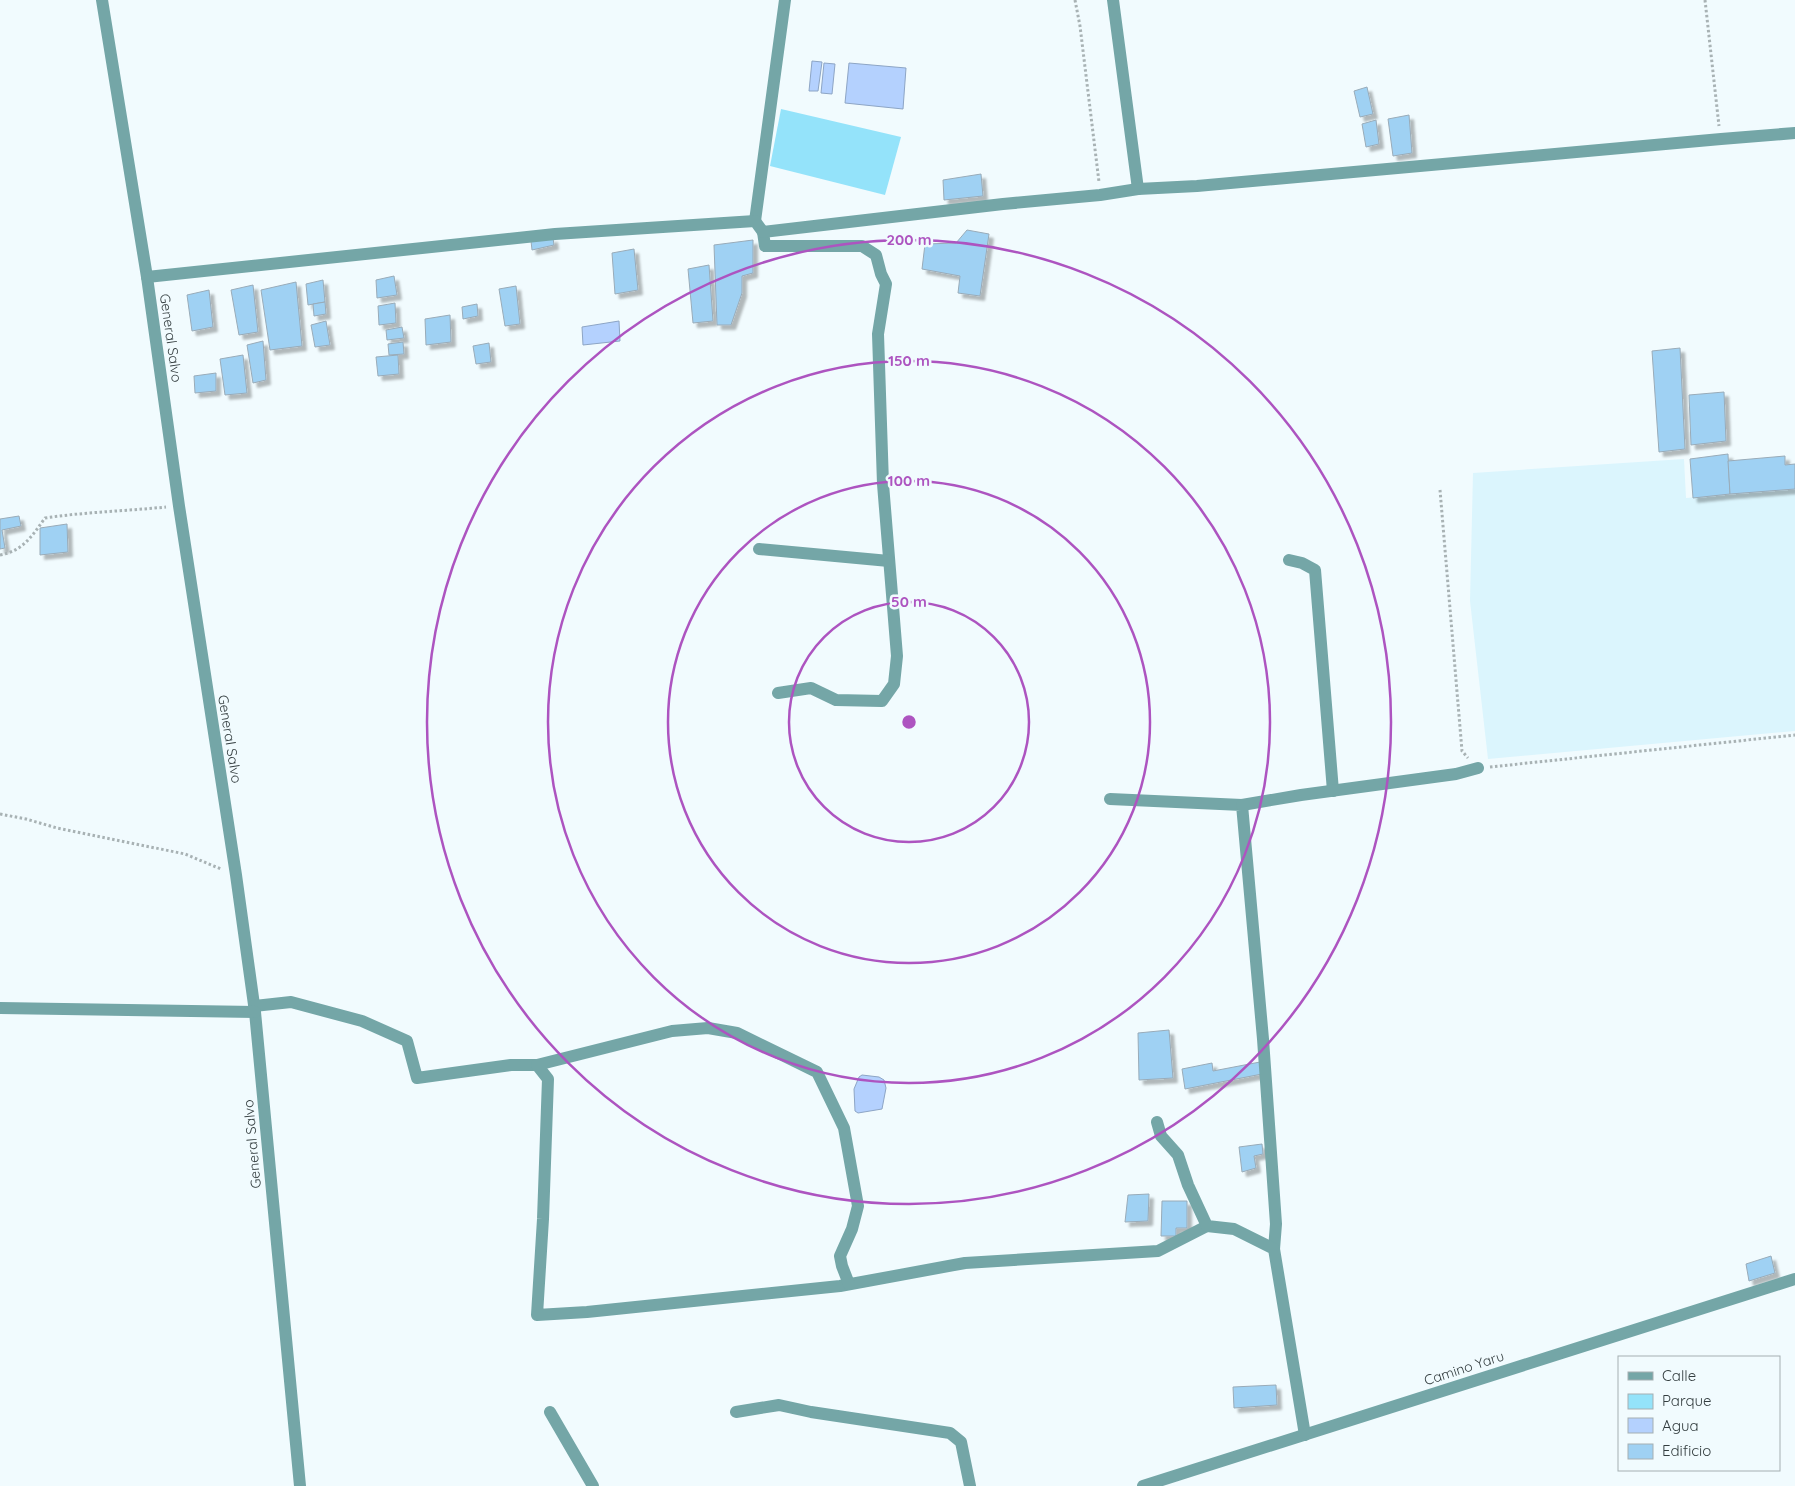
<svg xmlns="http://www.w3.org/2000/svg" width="1795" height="1486" font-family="Quicksand,sans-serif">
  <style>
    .built { fill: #dbf5fd }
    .green { fill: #94e3fa }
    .water { fill: #b4d1fe; stroke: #8da5c5 }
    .building { fill: #9fd1f3; stroke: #99abb8; filter: url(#shadow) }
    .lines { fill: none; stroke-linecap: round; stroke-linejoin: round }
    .path { stroke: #a8b2b4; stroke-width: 3; stroke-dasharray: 2.5 2.5; stroke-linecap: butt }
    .minor { stroke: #74a6a7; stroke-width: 12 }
    .ring { fill: none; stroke: #ad54c0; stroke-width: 2.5 }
    .labels { text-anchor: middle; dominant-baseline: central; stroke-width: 5; stroke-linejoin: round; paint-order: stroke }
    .street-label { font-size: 14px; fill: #333d3f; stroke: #f1fbfe }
    .centre { fill: #ad54c0; stroke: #f1fbfe; stroke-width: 2.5 }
    .ring-label { font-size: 15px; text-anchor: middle; font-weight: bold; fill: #ad54c0; stroke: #f1fbfe; stroke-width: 5; stroke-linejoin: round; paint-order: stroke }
  </style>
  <defs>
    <filter id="shadow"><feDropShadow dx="4.5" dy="4.5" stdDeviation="1" flood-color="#0004"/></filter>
  </defs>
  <rect width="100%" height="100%" fill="#f1fbfe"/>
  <!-- built -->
  <path class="built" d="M1684 459 1686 498 1795 489V731L1488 759 1470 601 1473 473Z"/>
  <!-- green -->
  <path class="green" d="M781 109 901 137 885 195 770 166Z"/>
  <!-- water -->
  <g class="water">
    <path d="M812 61 822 62 818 91H809Z"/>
    <path d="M824 63 835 64 832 94 821 93Z"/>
    <path d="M849 63 906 68 903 109 845 103Z"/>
    <path d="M619 321 620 341 583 345 582 327Z"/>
    <path d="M862 1075 879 1077 884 1080 886 1088 882 1109 858 1113 855 1111 854 1089 859 1077Z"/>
  </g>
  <!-- building -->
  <g class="building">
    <path d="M1367 87 1373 114 1360 117 1354 91Z"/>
    <path d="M1409 115 1412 153 1393 156 1388 119Z"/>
    <path d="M1376 120 1379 144 1366 147 1362 124Z"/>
    <path d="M981 174 983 196 944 200 943 180Z"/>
    <path d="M967 230 989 234 980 296 958 293 960 276 922 269 925 244 956 243Z"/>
    <path d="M553 238 554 245 532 250 531 241Z"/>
    <path d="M753 240V273L742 276V293L731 325H717L714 245Z"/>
    <path d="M634 249 638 290 615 294 612 253Z"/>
    <path d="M709 265 713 321 693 323 688 269Z"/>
    <path d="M394 276 397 295 377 298 376 280Z"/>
    <path d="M323 280 325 302 308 305 306 284Z"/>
    <path d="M296 282 302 346 270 350 261 290Z"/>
    <path d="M253 285 258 332 239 335 231 290Z"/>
    <path d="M516 286 520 324 505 326 499 289Z"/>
    <path d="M209 290 213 327 192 331 187 295Z"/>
    <path d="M325 302 326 314 314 316 313 304Z"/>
    <path d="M395 303 396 323 379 325 378 306Z"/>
    <path d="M477 304 478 316 463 319 462 307Z"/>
    <path d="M450 315 451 342 426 345 425 319Z"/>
    <path d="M326 321 330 345 315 347 311 325Z"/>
    <path d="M402 327 404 338 387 340 386 330Z"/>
    <path d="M263 341 266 380 253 383 247 345Z"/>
    <path d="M403 342 404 354 389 355 388 344Z"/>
    <path d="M489 343 491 362 476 364 473 346Z"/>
    <path d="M1680 348 1685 449 1659 452 1652 351Z"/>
    <path d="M243 355 247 393 225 395 220 359Z"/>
    <path d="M398 355 399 374 378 376 376 357Z"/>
    <path d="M216 373V391L195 393 194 376Z"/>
    <path d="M1724 392 1726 441 1691 445 1689 395Z"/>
    <path d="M1728 454 1730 494 1693 498 1690 459Z"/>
    <path d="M1785 456V465L1795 464V489L1730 494 1728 461Z"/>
    <path d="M19 516 21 526 2 530 5 548 0 549V519Z"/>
    <path d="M67 524 68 552 40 555V528Z"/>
    <path d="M1169 1030 1173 1078 1139 1080 1138 1033Z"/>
    <path d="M1260 1062 1262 1074 1185 1089 1182 1069 1212 1063 1213 1071Z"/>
    <path d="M1262 1144 1263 1154 1254 1156 1256 1168 1242 1172 1239 1147Z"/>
    <path d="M1149 1194 1148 1221 1125 1222 1128 1195Z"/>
    <path d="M1162 1201H1187V1228H1176V1236H1161Z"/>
    <path d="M1771 1256 1775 1273 1749 1281 1746 1264Z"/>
    <path d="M1276 1385 1277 1405 1234 1408 1233 1387Z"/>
  </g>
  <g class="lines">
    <!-- path -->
    <g class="path">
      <path d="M1075 0 1080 26 1099 182"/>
      <path d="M1705 0 1719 126"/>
      <path d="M1440 490 1462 751 1468 758"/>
      <path d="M0 555C23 551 32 536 45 518 85 512 126 511 166 507"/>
      <path d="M1490 767 1795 735"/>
      <path d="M0 814 26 819 57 828 185 854 221 869"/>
    </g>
    <!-- minor -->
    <g class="minor">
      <path d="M102 0 147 277 179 506 236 875 255 1012 300 1486"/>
      <path d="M1113 0 1138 189"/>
      <path d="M755 221 785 0"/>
      <path d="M763 232 765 246H862L876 255 881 274 886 284 878 334 883 484 897 656 894 684 882 701 836 700 811 688 778 693"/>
      <path d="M147 277 555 234 755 221 763 232 1003 204 1100 195 1138 189 1197 186 1721 139 1795 133"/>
      <path d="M759 549 889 561"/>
      <path d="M1289 560 1302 563 1315 570 1333 791"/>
      <path d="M1110 799 1242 805 1263 1039 1276 1224 1274 1249"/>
      <path d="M1242 805 1301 795 1456 774 1478 768"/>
      <path d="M254 1006 291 1002 362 1021 407 1041 417 1078 511 1065H537L548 1079 543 1219 537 1315 587 1312 840 1286 965 1263 1158 1251 1207 1226"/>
      <path d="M0 1008 255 1012"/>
      <path d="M537 1065 672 1031 708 1028 737 1033 817 1072 844 1128 858 1206 852 1229 840 1256 842 1266 849 1284"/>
      <path d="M1157 1122 1161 1136 1178 1155 1188 1185 1207 1226 1234 1229 1274 1249 1305 1435"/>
      <path d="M550 1412 593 1486"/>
      <path d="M736 1412 779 1405 811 1412 950 1433 961 1442 970 1486"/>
      <path d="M1143 1486 1795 1279"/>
    </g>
  </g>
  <!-- distance rings -->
  <g class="ring">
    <circle cx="909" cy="722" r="120"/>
    <circle cx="909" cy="722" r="241"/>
    <circle cx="909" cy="722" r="361"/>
    <circle cx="909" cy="722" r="482"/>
  </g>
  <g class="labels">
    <!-- street labels -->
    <g class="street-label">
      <text transform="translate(171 338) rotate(82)">General Salvo</text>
      <text transform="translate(230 739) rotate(81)">General Salvo</text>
      <text transform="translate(252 1144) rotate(-95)">General Salvo</text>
      <text transform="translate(1464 1368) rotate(-18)">Camino Yaru</text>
    </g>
  </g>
  <circle cx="909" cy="722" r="8" class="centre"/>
  <g class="ring-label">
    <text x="909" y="245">200 m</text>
    <text x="909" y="366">150 m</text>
    <text x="909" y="486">100 m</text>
    <text x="909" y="607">50 m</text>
  </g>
  <!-- legend -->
  <rect x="1618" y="1356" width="162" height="115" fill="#f1fbfe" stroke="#a5afb2"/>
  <rect x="1628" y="1372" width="25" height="8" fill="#74a6a7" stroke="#a5afb2"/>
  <text x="1662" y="1381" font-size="15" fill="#333d3f">Calle</text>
  <rect x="1628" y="1394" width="25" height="15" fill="#94e3fa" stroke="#a5afb2"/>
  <text x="1662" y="1406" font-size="15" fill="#333d3f">Parque</text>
  <rect x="1628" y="1418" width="25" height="15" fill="#b4d1fe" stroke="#a5afb2"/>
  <text x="1662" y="1431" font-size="15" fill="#333d3f">Agua</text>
  <rect x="1628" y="1444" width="25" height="15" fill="#9fd1f3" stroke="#a5afb2"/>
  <text x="1662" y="1456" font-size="15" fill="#333d3f">Edificio</text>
</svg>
